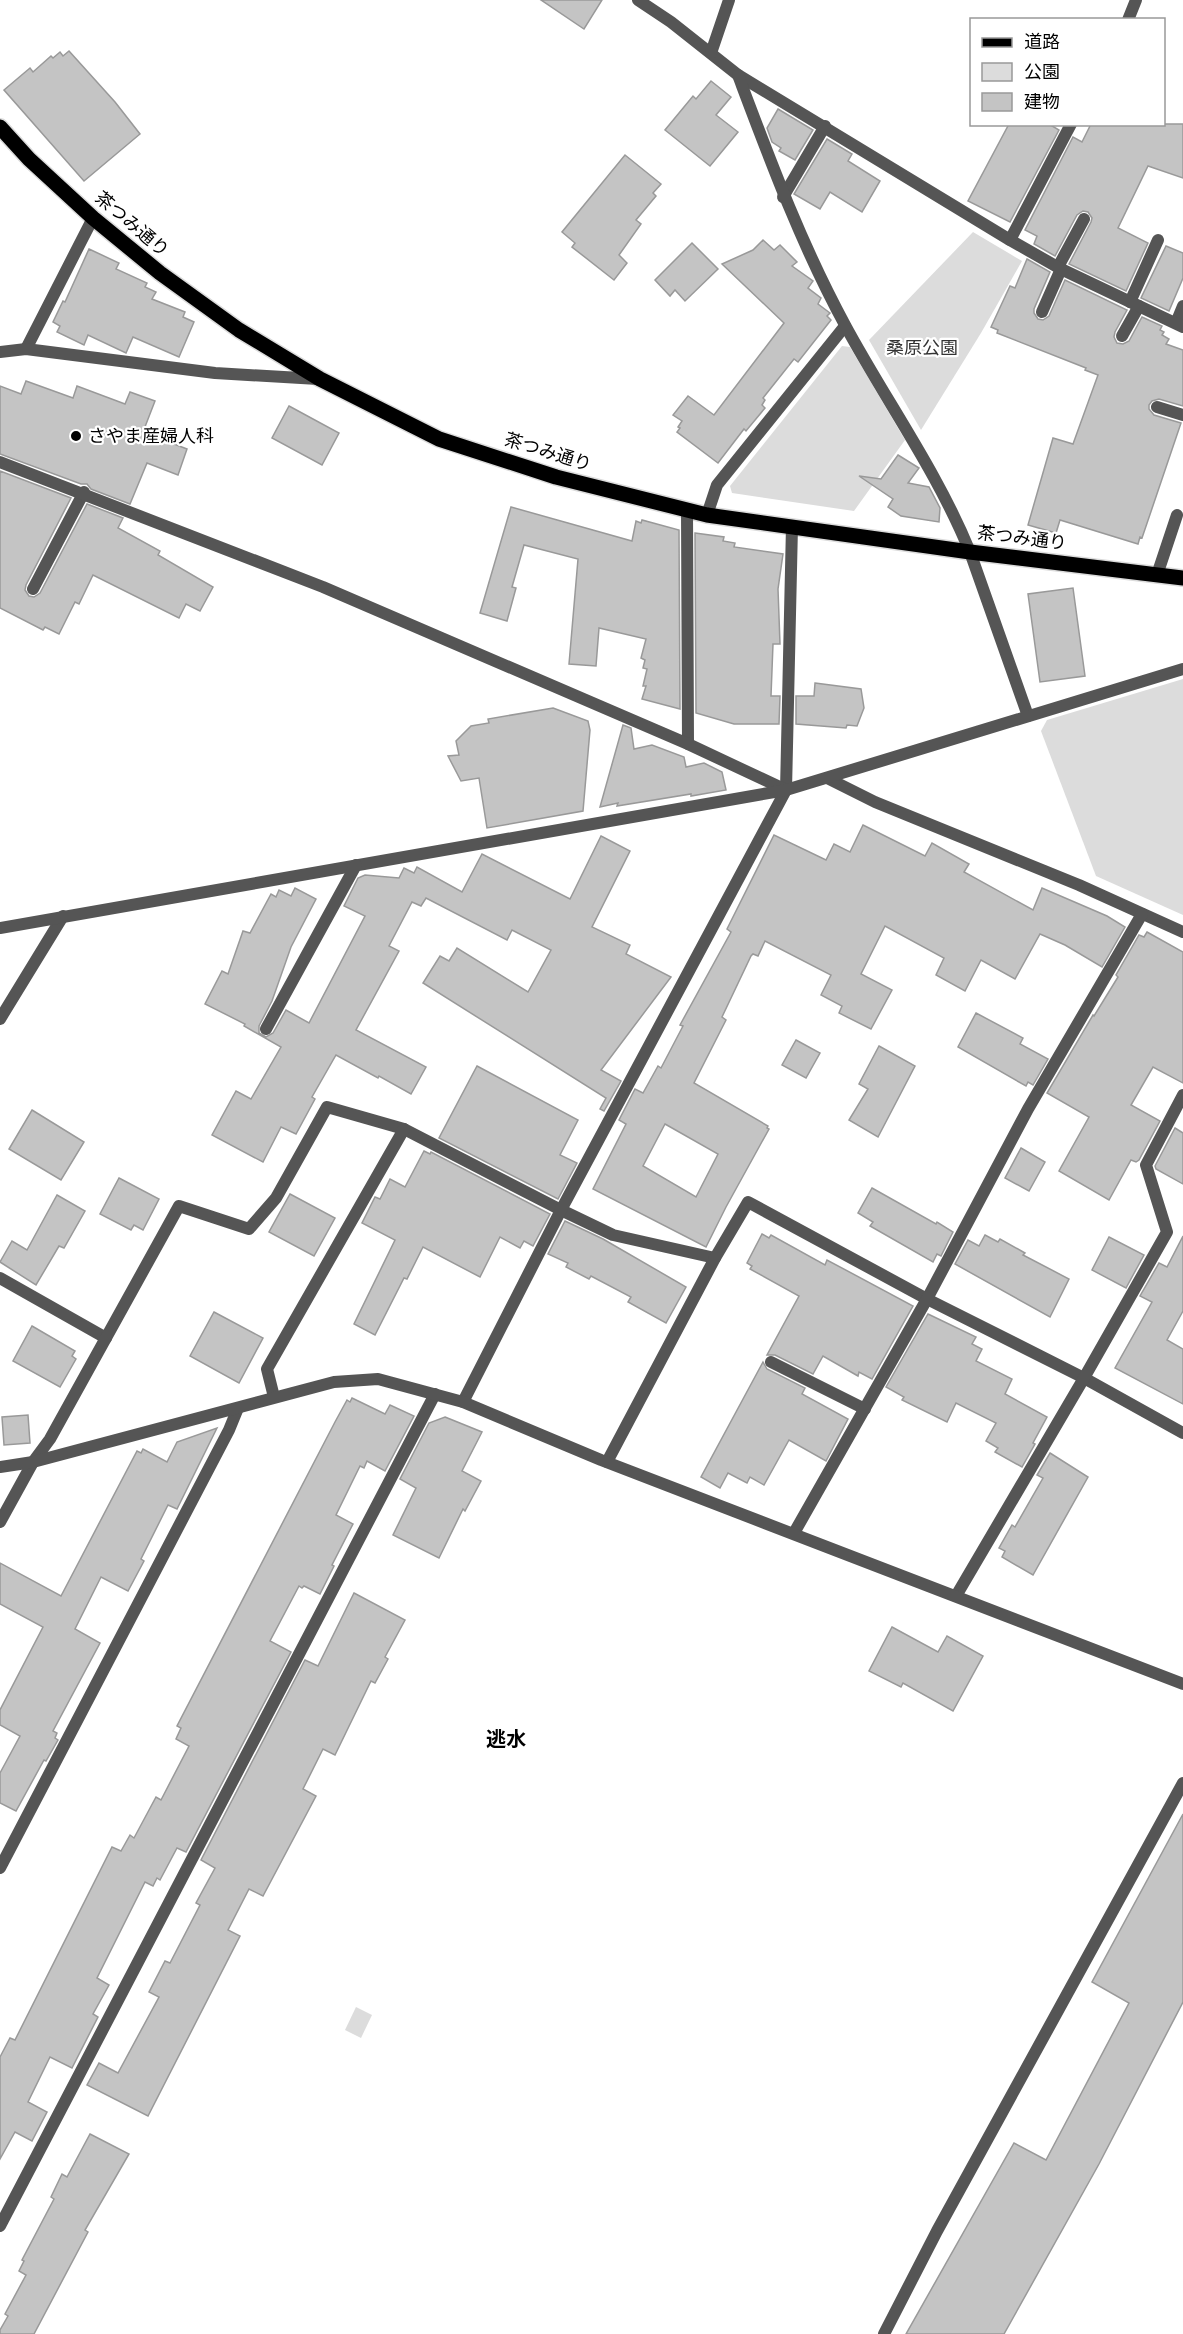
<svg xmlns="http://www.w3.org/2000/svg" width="1183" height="2334" font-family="'Fira Sans','Noto Sans JP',sans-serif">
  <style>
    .green { fill: #dcdcdc }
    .building { fill: #c4c4c4; stroke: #999; stroke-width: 1.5; fill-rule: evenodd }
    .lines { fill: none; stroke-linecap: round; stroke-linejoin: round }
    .primary-casing { stroke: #dbdbdb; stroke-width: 18 }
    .service { stroke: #555; stroke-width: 12 }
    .minor { stroke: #555; stroke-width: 12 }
    .tertiary { stroke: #555; stroke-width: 12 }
    .primary { stroke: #000; stroke-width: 15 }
    .poi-dot { fill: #000; stroke: #fff; stroke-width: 2 }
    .labels { text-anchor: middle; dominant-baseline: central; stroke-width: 4.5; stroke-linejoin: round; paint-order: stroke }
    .street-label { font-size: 18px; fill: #000; stroke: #fff }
    .park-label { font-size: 18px; fill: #333; stroke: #fff }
    .poi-label { font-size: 18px; fill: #000; stroke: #fff; text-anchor: start }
    .neighbourhood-label { font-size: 20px; font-weight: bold; fill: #000; stroke: #fff }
  </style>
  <rect width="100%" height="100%" fill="#fff"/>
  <!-- green -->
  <g class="green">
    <path d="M973 232 1022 261 981 333 921 430 869 340Z"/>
    <path d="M842 346 850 347 905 440 854 511 732 493 730 486Z"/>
    <path d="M1183 679V915L1096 876 1041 731 1047 720Z"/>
    <path d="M356 2007 372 2015 361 2038 345 2030Z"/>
  </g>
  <!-- building -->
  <g class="building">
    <path d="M541 0H602L584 29Z"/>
    <path d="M69 51 115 102 140 134 84 181 4 90 30 68 33 72 51 56 53 58 60 52 63 56Z"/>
    <path d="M711 81 731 97 716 115 738 132 710 166 665 130 693 96 696 99Z"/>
    <path d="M778 109 813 130 795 160 779 151 781 148 772 142 767 128Z"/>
    <path d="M1009 124H1049L1059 130 1010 222 968 201Z"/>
    <path d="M1091 124H1183V178L1148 166 1118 228 1148 243 1126 291 1069 264 1091 222 1092 218 1088 212 1083 211 1077 215 1055 256 1034 244 1037 236 1025 230 1073 137 1082 142Z"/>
    <path d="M827 139 852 154 848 161 880 181 862 212 830 192 820 209 794 194Z"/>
    <path d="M625 155 661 184 653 193 656 196 636 220 641 224 619 255 627 263 614 280 572 247 575 243 562 232Z"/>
    <path d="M763 240 774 250 780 245 797 262 792 266 813 281 808 288 821 298 818 304 830 313 827 316 831 320 798 362 794 359 763 398 765 400 762 405 765 408 746 431 744 429 718 463 677 432 680 428 678 427 682 421 673 415 688 396 714 415 784 323 722 264 753 250Z"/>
    <path d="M692 243 718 269 685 301 675 290 670 296 655 280Z"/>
    <path d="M1166 246 1183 253V278L1169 311 1141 298Z"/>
    <path d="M89 249 119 263 116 269 147 283 145 287 156 292 152 299 185 312 183 317 194 322 179 357 133 337 126 353 88 335 84 345 57 332 60 326 53 322 63 301 65 302Z"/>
    <path d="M1027 259 1050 272 1034 309V313L1038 319 1043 320 1049 316 1065 280 1127 310 1115 332 1114 337 1117 343 1123 344 1129 341 1142 317 1162 326 1160 330 1164 332 1162 335 1169 339 1166 344 1183 350V406L1159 399 1152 401 1149 405V409L1154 415 1181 423 1142 538 1140 537 1138 544 1060 520 1056 533 1028 525 1053 438 1073 444 1098 375 1085 370 1086 368 997 333 998 330 991 327 1010 286 1015 288Z"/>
    <path d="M26 381 73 398 77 386 125 404 130 392 155 401 143 432 187 449 178 475 147 463 130 504 91 489 87 484H81L0 454V386L21 394Z"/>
    <path d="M289 406 339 433 322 465 272 438Z"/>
    <path d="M898 455 919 468 908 483 929 487 940 508 939 522 901 516 888 507 893 499 859 476 881 479Z"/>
    <path d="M0 471 71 498 26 585 25 590 29 596 34 597 40 593 87 504 123 518 118 528 160 551 158 555 213 587 200 611 186 604 179 618 93 575 79 604 75 602 59 634 45 627 43 630 0 608Z"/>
    <path d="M511 507 632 541 636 521 641 523 642 520 679 530 680 709 642 699 646 686H643L647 669 643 668 645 660 641 658 646 639 599 628 596 666 569 664 578 559 524 545 512 587 516 588 507 621 480 613Z"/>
    <path d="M695 533 724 537 723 541 735 543 734 547 783 554 778 589 780 644H773L771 696H780L779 724H734L696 713Z"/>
    <path d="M1073 588 1085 676 1040 682 1028 594Z"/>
    <path d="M815 683 861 689 864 708 857 726 847 725 846 728 796 724V696H814Z"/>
    <path d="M553 708 588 721 590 730 583 811 487 828 479 778 461 781 448 756 459 755 456 741 471 726 489 723 488 719Z"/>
    <path d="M623 725 631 728 634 749 652 745 684 757 686 767 704 763 722 772 726 790 691 796V794L617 806 618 803 600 807Z"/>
    <path d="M863 825 925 856 932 843 969 864 964 872 1033 910 1042 888 1107 916 1125 927 1102 967 1065 945 1040 934 1015 979 981 960 965 991 936 975 944 958 885 926 861 974 892 990 871 1029 839 1013 842 1006 821 995 831 975 765 941 758 956 753 954 751 956 722 1017 726 1020 694 1083 768 1126 767 1128 769 1129 726 1207 706 1247 593 1189 626 1124 619 1120 635 1089 643 1093 658 1066 661 1068 683 1026 680 1025 731 932 727 929 774 835 826 860 834 844 850 852ZM665 1124 718 1154 696 1197 643 1166Z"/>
    <path d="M601 836 630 851 592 927 630 945 626 954 671 977 601 1070 621 1081 604 1111 600 1109 606 1098 423 983 440 956 449 961 457 948 528 992 551 950 512 930 507 940 426 898 421 906 412 902 389 946 399 951 356 1030 426 1067 411 1094 379 1076 378 1078 336 1055 312 1097 315 1099 296 1134 281 1127 263 1162 212 1135 236 1091 251 1099 281 1047 244 1026 245 1024 205 1004 222 971 228 974 243 931 250 933 271 894 276 897 279 890 291 896 295 888 316 899 291 947 272 1001 259 1026V1033L266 1037 273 1033 286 1010 309 1023 365 916 344 906 358 878 365 875 399 878 404 868 414 873 417 867 462 892 482 854 570 899Z"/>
    <path d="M1147 932 1183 952V1083L1153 1067 1131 1105 1160 1121 1139 1160 1136 1162 1131 1160 1109 1200 1059 1171 1089 1117 1047 1093 1093 1015 1094 1016 1118 977 1116 975 1139 935 1144 937Z"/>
    <path d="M976 1013 1023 1038 1020 1044 1048 1059 1033 1085 1028 1082 1026 1086 958 1047Z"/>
    <path d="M796 1040 820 1053 806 1078 782 1065Z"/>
    <path d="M879 1046 915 1066 878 1137 849 1120 868 1089 859 1084Z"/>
    <path d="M477 1066 578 1120 560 1155 577 1163 558 1199 439 1138Z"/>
    <path d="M32 1110 84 1142 61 1180 9 1149Z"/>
    <path d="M1175 1128 1183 1133V1184L1156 1169 1155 1166Z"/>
    <path d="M1021 1148 1045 1162 1029 1191 1005 1178Z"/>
    <path d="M424 1151 430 1154 431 1152 550 1214 533 1246 524 1241 520 1248 500 1237 480 1277 423 1247 407 1279 404 1278 375 1335 354 1324 395 1240 362 1223 375 1197 380 1199 390 1179 405 1187Z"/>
    <path d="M119 1178 159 1199 143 1230 134 1225 131 1230 100 1214Z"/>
    <path d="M872 1188 936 1224 937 1222 953 1232 941 1256 937 1254 933 1262 870 1226 873 1222 858 1213Z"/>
    <path d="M290 1194 335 1218 314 1256 269 1232Z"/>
    <path d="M57 1195 85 1211 64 1248 59 1246 36 1285 0 1262 12 1241 27 1250Z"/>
    <path d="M565 1221 603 1239 686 1287 666 1323 628 1302 631 1297 591 1276 589 1279 566 1267 568 1263 548 1254Z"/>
    <path d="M762 1234 769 1238 771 1235 825 1265 827 1260 913 1306 872 1379 859 1372 858 1376 823 1356 813 1374 775 1355H767L799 1296 750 1269 752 1266 747 1263Z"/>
    <path d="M985 1235 998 1242 1000 1239 1025 1253 1023 1255 1069 1279 1050 1317 955 1264 968 1240 979 1246Z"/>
    <path d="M1183 1236V1311L1167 1340 1183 1349V1404L1115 1368 1152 1302 1140 1296 1159 1263 1167 1267Z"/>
    <path d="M1109 1237 1144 1255 1126 1288 1092 1270Z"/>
    <path d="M214 1312 263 1338 239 1383 190 1356Z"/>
    <path d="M928 1314 976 1337 972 1344 982 1349 976 1361 1012 1379 1005 1394 1047 1417 1033 1443 1035 1444 1022 1467 995 1452 998 1448 986 1441 996 1423 956 1403 947 1422 902 1400 904 1397 886 1387Z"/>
    <path d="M32 1326 75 1351 72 1356 76 1359 60 1387 13 1361Z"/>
    <path d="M763 1362 767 1369 805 1388 802 1394 848 1419 826 1461 789 1440 764 1485 750 1477 747 1483 728 1473 720 1488 701 1477Z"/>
    <path d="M352 1398 385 1414 390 1405 414 1416 385 1471 367 1461 364 1468 360 1466 336 1515 353 1524 332 1565 334 1566 320 1594 304 1586 302 1588 299 1586 270 1641 291 1652 186 1852 177 1848 160 1880 157 1878 153 1886 145 1882 97 1978 109 1985 93 2014 98 2017 72 2068 50 2057 28 2102 47 2112 32 2141 15 2132 0 2159V2057L10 2038 15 2040 112 1847 121 1851 130 1835 134 1838 156 1797 161 1800 189 1746 176 1739 181 1728 177 1726 335 1422 347 1400 350 1402Z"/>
    <path d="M28 1415 30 1443 4 1445 2 1417Z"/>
    <path d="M445 1417 482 1432 462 1471 481 1481 465 1511 463 1509 439 1558 393 1535 416 1488 400 1479 429 1423Z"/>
    <path d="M217 1428 177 1509 168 1505 141 1559 144 1561 128 1591 101 1577 75 1629 100 1643 53 1731 57 1733 55 1738 58 1740 46 1761 44 1760 16 1811 0 1803V1773L20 1736 0 1725V1710L43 1627 0 1604V1563L61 1596 137 1451 141 1453 143 1449 167 1462 177 1442Z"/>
    <path d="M1050 1453 1088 1477 1033 1575 1002 1557 1005 1551 999 1548 1012 1525 1015 1527 1043 1478 1037 1475Z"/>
    <path d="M354 1593 405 1620 385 1657 388 1659 375 1683 371 1681 335 1755 323 1749 303 1789 316 1796 263 1896 249 1889 228 1930 240 1936 148 2116 87 2085 99 2063 118 2073 159 1997 149 1992 165 1961 170 1963 200 1905 196 1903 215 1868 201 1860 305 1660 318 1666Z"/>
    <path d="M892 1627 938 1652 947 1636 983 1656 953 1711 903 1683 901 1687 869 1671Z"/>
    <path d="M1183 1814V2002L1099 2164 1004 2334H906L1014 2143 1046 2160 1129 2003 1092 1982Z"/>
    <path d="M90 2134 129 2154 85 2230 88 2232 34 2334H0V2330L8 2316 5 2314 26 2275 19 2271 24 2261 22 2260 54 2199 51 2197 62 2174 67 2177Z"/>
  </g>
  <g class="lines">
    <!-- primary casing -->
    <g class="primary-casing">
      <path id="primary" d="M0 127 29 159 93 218 160 273 239 330 320 379 439 439 556 477 707 515 970 552 1183 578"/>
    </g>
    <!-- service -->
    <g class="service">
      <path d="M1128 20 1136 0"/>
      <path d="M783 197 825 126"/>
      <path d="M1010 240 1071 124"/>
      <path d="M1058 267 1084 219"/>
      <path d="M1130 302 1158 240"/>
      <path d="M1042 312 1061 269"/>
      <path d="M1176 323 1183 306"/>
      <path d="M1122 336 1139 306"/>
      <path d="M26 349 93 218"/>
      <path d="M1157 407 1183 415"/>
      <path d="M687 510 688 744"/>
      <path d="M707 515 717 485 845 326"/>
      <path d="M970 552 1028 716"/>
      <path d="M1157 575 1177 515"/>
      <path d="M33 589 84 492"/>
      <path d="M786 790 792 526"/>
      <path d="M0 1019 63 916"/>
      <path d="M0 1278 106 1338"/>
      <path d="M771 1362 865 1409"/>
      <path d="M33 1462 50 1439 179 1206 249 1229 276 1198 327 1107 404 1129 561 1210 613 1235 715 1258"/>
      <path d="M607 1462 715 1258 748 1202 927 1299 1084 1378 1183 1433"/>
      <path d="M956 1596 1084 1378 1167 1232 1146 1165 1183 1095"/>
    </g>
    <!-- minor -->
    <g class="minor">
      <path d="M638 0 671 22 738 75 1010 240 1061 269 1183 327"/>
      <path d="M711 53 729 0"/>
      <path d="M738 75C770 160 801 244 845 325 886 401 937 471 970 552"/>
      <path d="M0 352 26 349 215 373 318 379"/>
      <path d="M0 462 323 587 688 744 786 790 561 1210 463 1402"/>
      <path d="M827 778 875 802 1079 885 1183 932"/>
      <path d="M0 928 786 790 1183 669"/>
      <path d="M266 1029 356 865"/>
      <path d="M274 1397 267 1369 404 1129"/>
      <path d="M0 1522 33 1462"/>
      <path d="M794 1533 927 1299 1028 1109 1142 914"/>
      <path d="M0 1868 229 1430 238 1408"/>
      <path d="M0 2226 435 1394"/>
      <path d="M884 2334 937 2231 1183 1783"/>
    </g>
    <!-- tertiary -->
    <path class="tertiary" d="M0 1467 33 1462 334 1382 378 1379 463 1402 601 1460 1183 1684"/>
    <!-- primary -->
    <use href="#primary" class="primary"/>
  </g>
  <!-- markers -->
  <circle class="poi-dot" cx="76" cy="436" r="6"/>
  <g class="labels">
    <!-- street labels -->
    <g class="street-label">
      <text transform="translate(132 224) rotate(40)">茶つみ通り</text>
      <text transform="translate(548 452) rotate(17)">茶つみ通り</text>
      <text transform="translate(1022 538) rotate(7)">茶つみ通り</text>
    </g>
    <!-- park labels -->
    <g class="park-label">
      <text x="922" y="348">桑原公園</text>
    </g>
    <!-- poi labels -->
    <g class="poi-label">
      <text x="88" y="436">さやま産婦人科</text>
    </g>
    <!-- neighbourhood labels -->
    <g class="neighbourhood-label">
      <text x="506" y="1739">逃水</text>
    </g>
  </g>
  <!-- legend -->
  <rect x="970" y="18" width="195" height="108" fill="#ffffff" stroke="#999999" stroke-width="1.5"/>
  <rect x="982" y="38" width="30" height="9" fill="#000000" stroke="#999999" stroke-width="1.5"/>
  <text x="1024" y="48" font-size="18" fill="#000000">道路</text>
  <rect x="982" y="63" width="30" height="18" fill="#dcdcdc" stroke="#999999" stroke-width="1.5"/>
  <text x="1024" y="78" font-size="18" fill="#000000">公園</text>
  <rect x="982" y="93" width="30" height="18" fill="#c4c4c4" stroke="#999999" stroke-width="1.5"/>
  <text x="1024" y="108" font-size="18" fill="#000000">建物</text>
</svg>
